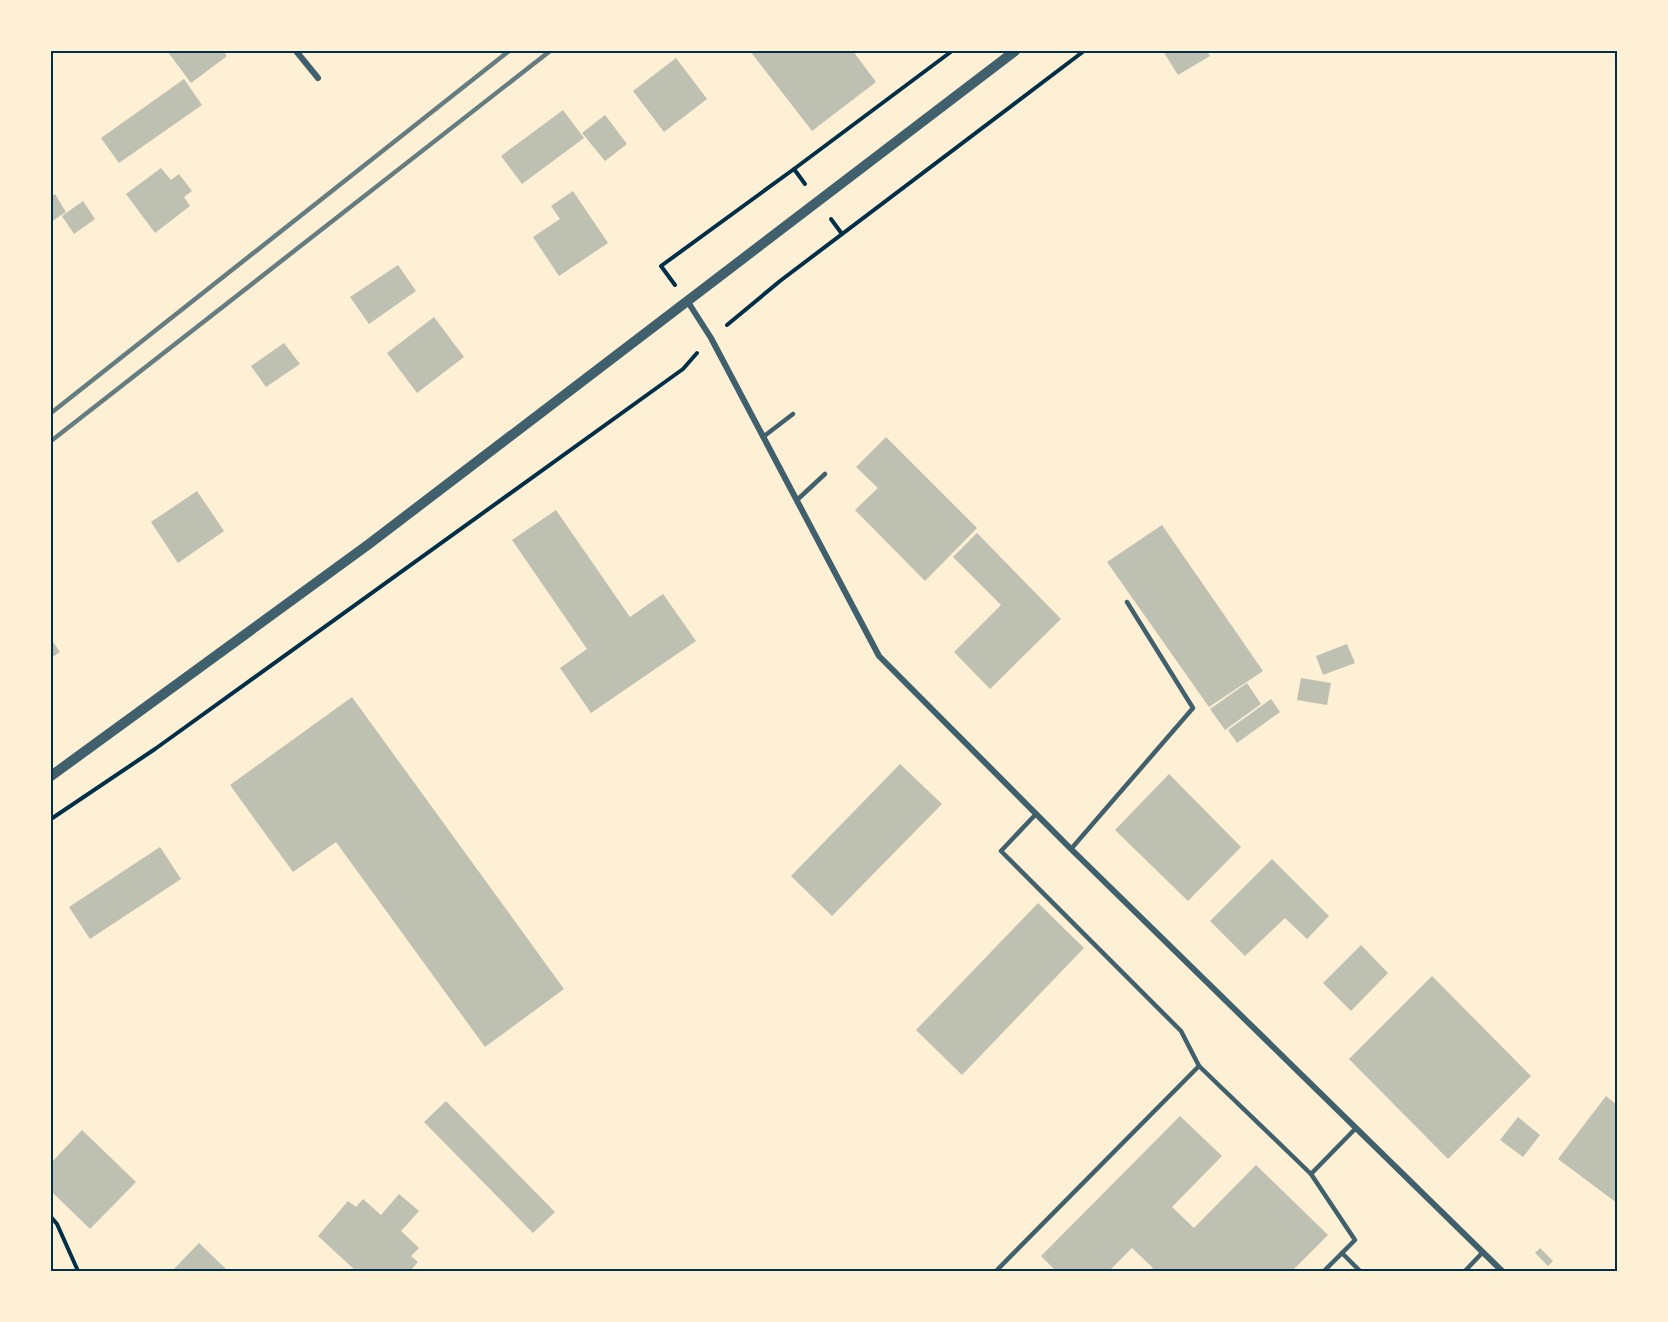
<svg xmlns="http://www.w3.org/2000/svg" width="1668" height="1322" font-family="Poppins,sans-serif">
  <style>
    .building { fill: #bec0b2 }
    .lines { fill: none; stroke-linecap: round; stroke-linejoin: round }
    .path { stroke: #003049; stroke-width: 4 }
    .service { stroke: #3f606c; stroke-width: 4.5 }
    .minor { stroke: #3f606c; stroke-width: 6 }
    .tertiary { stroke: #3f606c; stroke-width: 10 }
    .rail { stroke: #657d81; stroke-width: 4.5 }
    .neatline { fill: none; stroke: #003049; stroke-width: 2 }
  </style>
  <rect width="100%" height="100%" fill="#fdf0d5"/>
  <!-- building -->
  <g class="building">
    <path d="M223 51 227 56 191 83 168 52Z"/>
    <path d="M750 51H853L876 82 812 131Z"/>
    <path d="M1163 51H1207L1210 56 1178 75Z"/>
    <path d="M676 58 707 99 664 132 633 91Z"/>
    <path d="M184 79 202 105 119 163 101 138Z"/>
    <path d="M563 110 584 138 522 184 501 156Z"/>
    <path d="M605 115 627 144 605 161 582 133Z"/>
    <path d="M161 168 171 180 179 174 192 191 184 197 190 206 155 233 126 194Z"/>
    <path d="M573 191 608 243 559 276 533 237 560 219 551 206Z"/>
    <path d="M55 194 66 212 51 222V197Z"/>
    <path d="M83 201 95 219 74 234 62 216Z"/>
    <path d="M398 265 416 291 369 324 350 297Z"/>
    <path d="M434 317 464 357 417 393 387 353Z"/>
    <path d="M284 343 300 364 266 387 251 366Z"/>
    <path d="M886 437 977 528 925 581 855 510 878 488 856 467Z"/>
    <path d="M197 491 224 531 178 563 151 522Z"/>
    <path d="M556 510 630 617 663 594 696 641 591 713 560 668 587 649 512 540Z"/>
    <path d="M1162 525 1263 671 1209 707 1107 562Z"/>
    <path d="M977 533 1061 619 990 689 954 652 1001 605 953 557Z"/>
    <path d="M51 639 60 652 51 658Z"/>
    <path d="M1347 644 1355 663 1323 675 1316 656Z"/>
    <path d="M1301 678 1331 683 1327 705 1297 700Z"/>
    <path d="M1247 683 1261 704 1225 730 1210 709Z"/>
    <path d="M352 697 564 989 485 1047 336 842 293 872 230 785Z"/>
    <path d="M1271 699 1280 712 1237 743 1228 730Z"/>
    <path d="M900 764 942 804 832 916 791 876Z"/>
    <path d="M1169 774 1241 847 1188 901 1115 830Z"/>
    <path d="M160 847 181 879 90 939 69 907Z"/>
    <path d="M1272 859 1329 916 1307 939 1285 918 1245 956 1210 921Z"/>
    <path d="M1038 903 1084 948 962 1075 916 1030Z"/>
    <path d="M1361 945 1388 973 1351 1011 1323 983Z"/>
    <path d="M1432 976 1531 1076 1448 1159 1349 1059Z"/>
    <path d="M1606 1096 1617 1105V1203L1558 1159Z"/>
    <path d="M446 1101 555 1212 533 1233 424 1122Z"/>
    <path d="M1180 1116 1222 1156 1172 1207 1194 1228 1256 1165 1328 1235 1292 1271H1150L1153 1268 1132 1248 1109 1271H1056L1041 1256Z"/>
    <path d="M1518 1117 1540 1135 1523 1157 1500 1140Z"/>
    <path d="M82 1130 136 1182 90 1229 51 1191V1163Z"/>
    <path d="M399 1194 419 1211 401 1231 419 1248 411 1256 418 1262 410 1271H356L318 1236 348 1201 356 1207 363 1199 381 1215Z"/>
    <path d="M199 1243 228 1271H172Z"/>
    <path d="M1540 1248 1553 1261 1548 1266 1535 1253Z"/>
  </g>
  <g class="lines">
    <!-- path -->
    <g class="path">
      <path d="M805 184 794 169 952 51"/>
      <path d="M831 219 842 234"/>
      <path d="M675 285 661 266 794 169"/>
      <path d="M727 325 780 281 1084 51"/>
      <path d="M51 819 155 749 683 369 697 353"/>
      <path d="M51 1217 57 1224 78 1271"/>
    </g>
    <!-- service -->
    <g class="service">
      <path d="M763 437 793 414"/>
      <path d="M797 500 825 474"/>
      <path d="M1036 814 1001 851 1181 1031 1199 1066"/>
      <path d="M1071 849 1193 708 1127 602"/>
      <path d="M1311 1174 1356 1128"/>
      <path d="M1342 1253 1360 1271"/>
      <path d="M996 1271 1199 1066 1311 1174 1355 1240 1324 1271"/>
      <path d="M1465 1271 1483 1252"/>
    </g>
    <!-- minor -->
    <g class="minor">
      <path d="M296 51 318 78"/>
      <path d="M688 302 711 338 879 656 1071 849 1502 1271"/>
    </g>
    <!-- tertiary -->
    <path class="tertiary" d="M51 776 369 544 1015 51"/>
    <!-- rail -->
    <g class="rail">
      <path d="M51 413 509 51"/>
      <path d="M51 441 550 51"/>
    </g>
  </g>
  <!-- border -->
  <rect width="1668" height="1322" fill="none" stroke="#fdf0d5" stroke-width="105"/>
  <rect x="52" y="52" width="1564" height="1218" class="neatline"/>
</svg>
